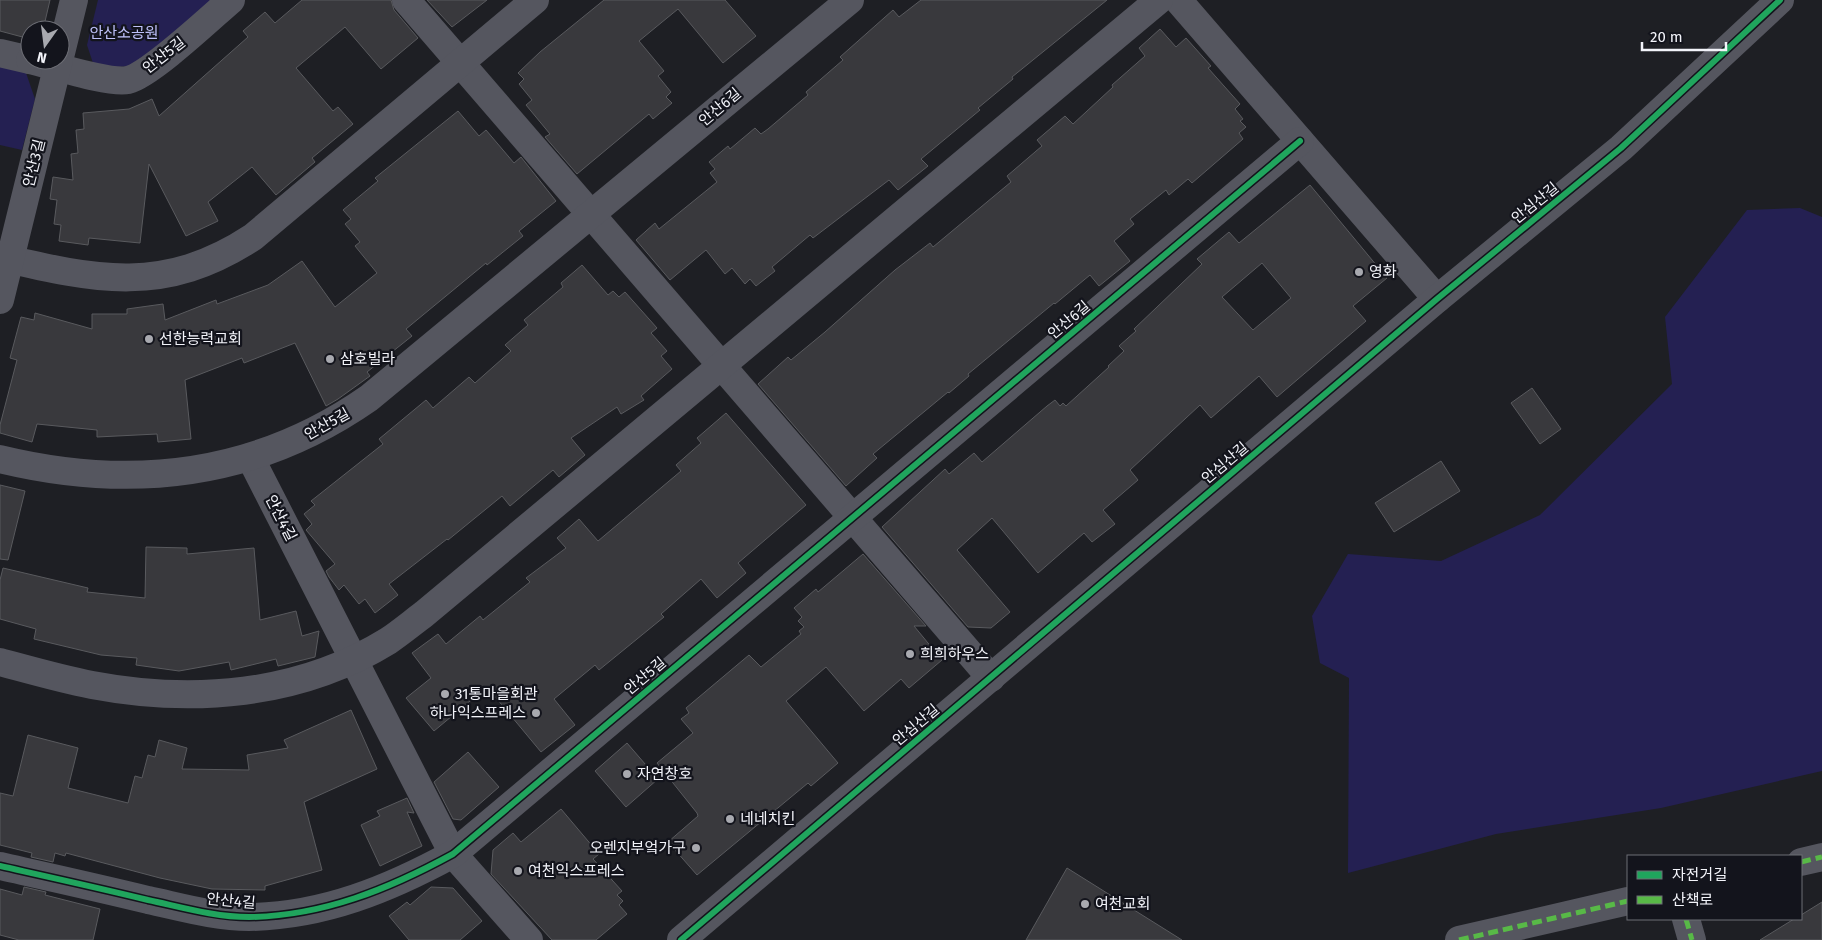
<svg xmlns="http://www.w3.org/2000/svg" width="1822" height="940" font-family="'Fira Sans','Noto Sans KR',sans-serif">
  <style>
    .green { fill: #242052 }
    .building { fill: #39393d; stroke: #595a5e; fill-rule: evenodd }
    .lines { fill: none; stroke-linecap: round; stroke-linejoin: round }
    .minor { stroke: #55565f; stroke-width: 28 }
    .quiet { stroke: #58b947; stroke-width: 5; stroke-dasharray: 10 5; stroke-linecap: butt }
    .cycleway-casing { stroke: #13141c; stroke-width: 9 }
    .cycleway { stroke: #20a55d; stroke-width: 6 }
    .poi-dot { fill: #a8a9af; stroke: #13141c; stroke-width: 2 }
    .labels { text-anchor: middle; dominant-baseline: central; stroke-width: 4.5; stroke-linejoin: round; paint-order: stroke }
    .park-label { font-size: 15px; fill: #bec1f9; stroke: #13141c }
    .street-label { font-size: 15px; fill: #f3f4fa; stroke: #13141c }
    .poi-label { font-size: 15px; fill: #f3f4fa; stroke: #13141c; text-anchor: start }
  </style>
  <rect width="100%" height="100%" fill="#1e1f24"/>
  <!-- green -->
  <g class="green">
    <path d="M98 0H213L133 66 116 67 93 63 87 45Z"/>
    <path d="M0 63 25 70 35 99 22 150 0 145Z"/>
    <path d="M1800 208 1822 217V771L1661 808 1496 834 1348 873 1349 678 1320 663 1312 616 1348 554 1441 561 1540 515 1672 384 1665 317 1747 210Z"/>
  </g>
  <!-- building -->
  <g class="building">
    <path d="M0 0H50L43 30H30V39L0 31Z"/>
    <path d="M302 0H391L394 10 418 38 381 69 345 27 296 68 333 111 338 107 353 124 312 158 315 162 276 195 252 167 208 202 218 221 186 236 149 164 140 243 89 238 88 245 59 241 61 225 54 224 57 200 50 199 53 177 73 180 71 154 78 153 76 130 84 129 83 113 129 109 152 99 159 116 248 37 243 31 265 12 275 23Z"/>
    <path d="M427 0H487L452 27Z"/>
    <path d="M604 0H725L756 36 723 63 678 9 639 41 664 71 658 76 671 92 666 97 672 103 653 119 649 114 577 174 545 137 550 134 526 105 532 100 519 84 524 79 518 73 540 52Z"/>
    <path d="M921 0H1107L1012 77 1013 79 978 108 980 110 921 159 928 166 898 190 889 180 813 238 810 235 772 267 775 271 756 286 750 279 745 284 732 268 725 274 706 250 670 280 636 240 655 223 659 229 717 182 710 173 715 169 709 162 728 146 730 149 755 128 761 134 768 129 808 95 806 92 843 60 840 57 893 10 899 17Z"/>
    <path d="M1160 29 1176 47 1186 38 1211 66 1208 68 1240 104 1235 109 1243 119 1240 121 1246 127 1239 133 1243 139 1192 183 1188 179 1169 195 1166 190 1130 219 1134 224 1114 241 1130 261 1099 286 1090 275 1055 304 1054 303 968 374 969 376 949 393 948 392 873 454 877 458 846 486 758 384 788 357 791 360 825 332 895 270 930 243 933 247 1011 182 1007 176 1042 146 1037 140 1065 116 1073 124 1113 87 1112 85 1145 56 1139 48Z"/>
    <path d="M458 111 479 136 486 130 514 163 521 157 556 201 519 231 523 236 487 265 486 263 406 329 412 336 367 372 370 376 338 399 326 406 295 343 244 363 242 358 185 380 191 439 158 442 157 434 97 437V430L37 424 32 442 0 433V425L17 360 10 358 21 317 34 320 35 313 92 329V314H127V309L163 304 165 320 216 300 217 304 268 285 302 261 335 307 377 273 355 246 360 242 345 224 351 219 343 210 378 181 375 178Z"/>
    <path d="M1310 185 1387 278 1353 306 1366 321 1277 397 1259 376 1211 418 1200 405 1130 470 1138 480 1103 510 1115 524 1092 542 1084 533 1038 573 992 518 957 550 1010 612 991 628 968 627 882 527 945 469 949 474 974 453 982 462 1047 406 1055 400 1060 406 1063 403 1066 406 1109 367 1108 366 1124 351 1119 346 1136 331 1134 329 1202 264 1197 259 1229 232 1239 243ZM1262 263 1291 298 1253 330 1222 297Z"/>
    <path d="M582 265 608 295 613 291 619 297 625 292 657 328 651 333 667 351 661 356 672 369 641 396 644 400 621 414 617 407 571 438 585 455 559 477 553 470 510 506 502 496 448 540 447 539 389 584 398 595 375 613 365 599 359 604 344 585 339 590 329 577 326 571 335 564 306 530 312 524 304 514 315 505 311 501 383 444 379 439 426 400 433 408 469 377 475 383 511 351 505 345 528 325 524 320 563 287 561 283Z"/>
    <path d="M1532 388 1561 429 1540 444 1511 403Z"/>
    <path d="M726 413 806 505 738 563 746 573 717 598 701 579 661 614 664 617 599 670 595 665 554 699 575 725 541 752 487 687 434 731 406 698 431 678 412 653 438 634 446 644 480 616 483 620 530 582 526 578 566 548 557 538 579 519 598 541 681 471 676 465 701 443 697 438Z"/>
    <path d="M1441 461 1460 491 1394 532 1375 503Z"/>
    <path d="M0 485 25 491 8 560 0 559Z"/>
    <path d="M146 547 187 548V554L254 548 260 620 296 611 302 636 319 631 315 657 278 666 276 659 231 670 229 662 179 671 136 665 137 658 101 655 34 639 36 629 0 619V580L3 568 88 588 87 592 145 598Z"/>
    <path d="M863 554 926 626H914L942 660 909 688 901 679 864 711 826 667 786 701 838 763 811 786 808 783 697 875 668 842 698 816 697 813 657 763 693 733 681 719 689 713 686 708 749 655 761 667 801 634 799 631 804 627 798 621 802 617 794 608 816 589 818 592Z"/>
    <path d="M351 710 377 769 304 802 322 870 265 886V890L212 889 160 878 66 853 65 856 55 853 53 862 31 857 32 853 0 845V793L13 796 28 735 78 748 68 788 128 803 135 776 142 778 148 755 155 757 159 740 187 748 182 769 249 770 247 755 288 748 284 740Z"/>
    <path d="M627 743 658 779 626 807 595 771Z"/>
    <path d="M468 752 499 787 461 820 453 819 434 782Z"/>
    <path d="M407 798 414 813 407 812 422 846 380 866 361 825 380 816 377 811Z"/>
    <path d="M561 809 599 854 593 859 622 891 617 895 623 901 619 905 627 914 596 940H552L491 874 493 850 513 833 521 842Z"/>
    <path d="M1067 868 1182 940H1026Z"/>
    <path d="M24 887 46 892 45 895 100 909 93 940H19L0 935V889L22 895Z"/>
    <path d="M431 887 453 888 482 921 460 940H409L389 916 407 902 410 905Z"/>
    <path d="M1822 902V940H1760L1794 919H1801V915Z"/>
  </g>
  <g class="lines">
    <!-- minor -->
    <g class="minor">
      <path d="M406 0 991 678"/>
      <path d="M1178 0 1437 299"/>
      <path d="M0 53 30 60"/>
      <path d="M60 57 74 0"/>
      <path d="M30 60C52 65 109 84 128 80 151 74 210 18 231 0"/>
      <path d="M0 257C96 280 165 295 253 237L535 0"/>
      <path d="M0 300 59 60"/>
      <path d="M250 457 453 854 529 940"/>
      <path d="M0 459C132 491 256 477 369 398L850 0"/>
      <path d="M0 662C30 670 61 679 92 685 192 704 299 696 388 641 400 633 412 623 424 614L1159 0"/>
      <path d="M1801 862 1822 857"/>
      <path d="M0 866C49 877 99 888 148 900 181 907 215 917 249 917 323 916 389 889 453 854L1300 141"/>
      <path d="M1686 919 1692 940"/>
      <path d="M681 940 1437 299 1621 148 1780 0"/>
      <path d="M1459 940 1628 901"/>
    </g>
    <!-- quiet -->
    <g class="quiet">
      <path d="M1801 862 1822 857"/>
      <path d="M1686 919 1692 940"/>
      <path d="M1459 940 1628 901"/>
    </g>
    <!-- cycleway casing -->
    <g class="cycleway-casing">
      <g id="cycleway">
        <path d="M0 866C49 877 99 888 148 900 181 907 215 917 249 917 323 916 389 889 453 854L1300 141"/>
        <path d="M681 940 1437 299 1621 148 1780 0"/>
      </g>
    </g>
    <!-- cycleway -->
    <use href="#cycleway" class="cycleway"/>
  </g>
  <!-- markers -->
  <g class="poi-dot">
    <circle cx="1359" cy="272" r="5"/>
    <circle cx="149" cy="339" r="5"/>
    <circle cx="330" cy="359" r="5"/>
    <circle cx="910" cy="654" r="5"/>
    <circle cx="445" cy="694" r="5"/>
    <circle cx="536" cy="713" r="5"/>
    <circle cx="627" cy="774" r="5"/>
    <circle cx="730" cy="819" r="5"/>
    <circle cx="696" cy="848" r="5"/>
    <circle cx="518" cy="871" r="5"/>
    <circle cx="1085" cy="904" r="5"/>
  </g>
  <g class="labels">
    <!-- park labels -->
    <g class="park-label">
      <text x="124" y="33">안산소공원</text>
    </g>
    <!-- street labels -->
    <g class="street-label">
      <text transform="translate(164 55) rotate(-38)">안산5길</text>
      <text transform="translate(720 107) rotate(-40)">안산6길</text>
      <text transform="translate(34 163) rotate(-76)">안산3길</text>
      <text transform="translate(1535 203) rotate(-39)">안심산길</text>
      <text transform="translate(1069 320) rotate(-40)">안산6길</text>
      <text transform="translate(327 424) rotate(-29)">안산5길</text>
      <text transform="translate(1225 463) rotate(-40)">안심산길</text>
      <text transform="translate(281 518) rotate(63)">안산4길</text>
      <text transform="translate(645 676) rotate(-40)">안산5길</text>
      <text transform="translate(916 725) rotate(-40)">안심산길</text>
      <text transform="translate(231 901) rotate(5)">안산4길</text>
    </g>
    <!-- poi labels -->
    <g class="poi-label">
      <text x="1369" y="272">영화</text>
      <text x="159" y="339">선한능력교회</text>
      <text x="340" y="359">삼호빌라</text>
      <text x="920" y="654">희희하우스</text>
      <text x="455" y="694">31통마을회관</text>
      <text x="526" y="713" text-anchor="end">하나익스프레스</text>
      <text x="637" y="774">자연창호</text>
      <text x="740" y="819">네네치킨</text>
      <text x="686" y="848" text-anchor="end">오렌지부엌가구</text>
      <text x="528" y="871">여천익스프레스</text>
      <text x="1095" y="904">여천교회</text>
    </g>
  </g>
  <!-- legend -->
  <rect x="1627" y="855" width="175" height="65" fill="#13141c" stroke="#6d6e75"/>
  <rect x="1637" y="871" width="25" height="8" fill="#20a55d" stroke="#6d6e75"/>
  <text x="1672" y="880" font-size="15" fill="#f3f4fa">자전거길</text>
  <rect x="1637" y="896" width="25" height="8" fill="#58b947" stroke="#6d6e75"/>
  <text x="1672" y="905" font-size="15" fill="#f3f4fa">산책로</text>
  <!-- north arrow -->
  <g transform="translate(45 45) rotate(194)"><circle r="24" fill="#13141c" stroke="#6d6e75"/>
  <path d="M0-4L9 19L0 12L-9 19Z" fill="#a8a9af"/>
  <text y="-8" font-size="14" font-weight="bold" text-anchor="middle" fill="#f3f4fa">N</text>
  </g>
  <!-- scale -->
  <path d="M1642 42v8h84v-8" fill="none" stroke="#f3f4fa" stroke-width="2.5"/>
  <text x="1650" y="42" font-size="15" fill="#f3f4fa" stroke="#13141c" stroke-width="4" paint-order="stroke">20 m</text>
</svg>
